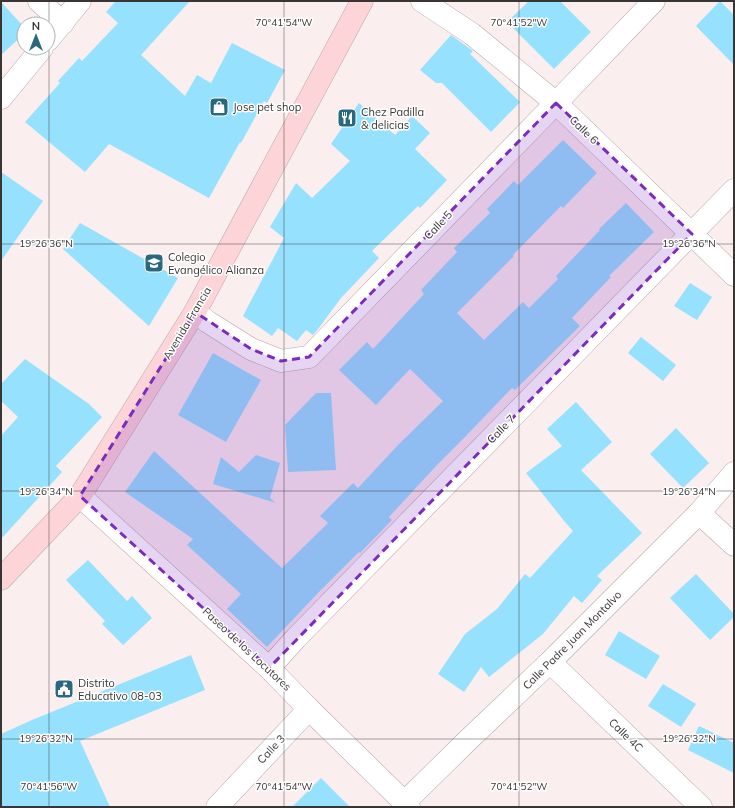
<svg xmlns="http://www.w3.org/2000/svg" width="735" height="808" font-family="Mulish,sans-serif">
  <style>
    .building { fill: #95e1fe }
    .lines { fill: none; stroke-linecap: round; stroke-linejoin: round }
    .street-casing { stroke: #b5aaaa; stroke-width: 23 }
    .secondary-casing { stroke: #b5aaaa; stroke-width: 23 }
    .street { stroke: #fff; stroke-width: 22 }
    .secondary { stroke: #fdd4d7; stroke-width: 22 }
    .marked { fill: #7b2cbf; fill-opacity: 0.2; stroke: #7b2cbf; stroke-width: 3; stroke-dasharray: 8 5; stroke-linejoin: round }
    .ticks { fill: none; stroke: #3a3535; stroke-width: 1; stroke-opacity: 0.45 }
    .labels { text-anchor: middle; dominant-baseline: central; stroke-width: 3; stroke-linejoin: round; paint-order: stroke }
    .poi-label { font-size: 11px; fill: #3a3535; stroke: #fff; text-anchor: start }
    .street-label { font-size: 11px; fill: #3a3535; stroke: #fff }
    .ticks-label { font-size: 10px; text-anchor: middle; fill: #3a3535; stroke: #fff; stroke-width: 3; stroke-linejoin: round; paint-order: stroke }
  </style>
  <rect width="100%" height="100%" fill="#faeeee"/>
  <!-- building -->
  <g class="building">
    <path d="M116 1H190L141 55 185 96 197 75 211 83 232 43 285 70 267 103 264 101 241 143 240 142 209 198 109 144 85 172 25 122 60 83 58 81 79 58 82 61 118 23 106 12Z"/>
    <path d="M529 1H560L591 32 554 69 507 22Z"/>
    <path d="M720 1 734 15V65L696 26Z"/>
    <path d="M1 2 24 27V34L1 55Z"/>
    <path d="M451 35 473 51 470 54 520 102 491 132 442 83H436L420 70Z"/>
    <path d="M359 103 395 135 412 116 430 133 415 149 447 180 420 208 418 206 372 251 379 258 341 298 318 329 313 335 306 330 297 341 278 328 272 336 243 316 284 238 270 227 296 183 312 198 350 161 331 144Z"/>
    <path d="M563 140 597 173 563 208 561 206 513 255 514 256 457 313 484 340 523 302 529 308 558 279 556 276 600 230 599 229 626 203 654 232 609 276 611 277 572 318 580 326 515 390 512 388 464 438 437 465 389 517 392 520 360 553 359 552 318 593 267 647 227 609 241 594 187 545 193 539 125 492 154 451 282 568 328 523 320 516 353 483 358 488 398 445 443 401 410 369 376 405 339 370 367 342 373 349 424 294 421 290 457 252 454 248 490 213 487 209 514 181 518 185Z"/>
    <path d="M1 172 43 201 1 261Z"/>
    <path d="M80 223 178 278 149 326 63 249Z"/>
    <path d="M690 283 712 297 697 320 674 306Z"/>
    <path d="M641 337 676 365 663 381 628 353Z"/>
    <path d="M213 353 261 380 226 442 178 415Z"/>
    <path d="M25 359 89 404 102 417 56 466 62 472 1 539V436L18 417 1 401V384Z"/>
    <path d="M316 393H331L336 470 288 472 285 425Z"/>
    <path d="M576 402 612 442 581 470 642 533 597 576 602 580 582 603 574 596 543 634 489 677 481 667 464 692 438 674 465 634 497 609 525 574 530 578 573 531 565 522 526 473 562 446 547 429Z"/>
    <path d="M676 428 709 463 683 488 650 454Z"/>
    <path d="M256 455 280 463 270 498 276 503 213 484 221 457 239 472Z"/>
    <path d="M88 560 127 601 132 596 152 618 123 645 102 624 105 621 66 580Z"/>
    <path d="M696 574 734 614V617L710 640 670 598Z"/>
    <path d="M619 631 660 656 646 679 605 655Z"/>
    <path d="M191 655 205 690 80 741 110 807H1V734L32 720Z"/>
    <path d="M663 684 696 704 681 727 648 706Z"/>
    <path d="M699 726 734 743V773L688 750Z"/>
    <path d="M321 778 350 807H292Z"/>
  </g>
  <g class="lines">
    <!-- street casing -->
    <g class="street-casing">
      <g id="street">
        <path d="M39 1 63 23"/>
        <path d="M422 1 472 34 556 103 734 275"/>
        <path d="M48 40 80 1"/>
        <path d="M1 98 42 48"/>
        <path d="M195 312 208 322 251 349 281 361 309 357 556 103 654 1"/>
        <path d="M80 496 269 668 309 709 409 807"/>
        <path d="M699 513 734 545"/>
        <path d="M550 662 701 807"/>
        <path d="M269 668 296 638 734 190"/>
        <path d="M405 802 466 742 550 662 699 513 734 473"/>
        <path d="M217 807 309 709"/>
      </g>
    </g>
    <!-- secondary casing -->
    <g class="secondary-casing">
      <path id="secondary" d="M1 579 80 496 195 312 362 1"/>
    </g>
    <!-- street -->
    <use href="#street" class="street"/>
    <!-- secondary -->
    <use href="#secondary" class="secondary"/>
  </g>
  <!-- marked area -->
  <path class="marked" d="M556 103 692 234 269 668 80 496 195 312 251 349 281 361 309 357Z"/>
  <!-- ticks -->
  <path class="ticks" d="M49 1V807M284 1V807M519 1V807M1 244H734M1 491H734M1 739H734"/>
  <!-- icons -->
  <defs>
    <g id="shop-square" transform="scale(1)"><rect x="-9" y="-9" width="18" height="18" rx="4" fill="#29687e" stroke="#fff"/><path d="M-5-2.5h2.3a2.7 3.5 0 0 1 5.4 0H5L5.5 6h-11ZM-1.5-2.5h3a1.5 2.3 0 0 0-3 0Z" fill="#fff"/></g>
    <g id="restaurant-square" transform="scale(1)"><rect x="-9" y="-9" width="18" height="18" rx="4" fill="#29687e" stroke="#fff"/><path d="M-5-6h1v4h1v-4h1v4h1v-4h1v5L-1.5 .5V6h-2V.5L-5-1ZM5-6V6H3V1.5H1.5Q1.5-4 5-6Z" fill="#fff"/></g>
    <g id="university-square" transform="scale(1)"><rect x="-9" y="-9" width="18" height="18" rx="4" fill="#29687e" stroke="#fff"/><path d="M0-5L7-2L0 1L-7-2ZM-4 1L0 2.5L4 1V4Q0 6-4 4Z" fill="#fff"/></g>
    <g id="civic-square" transform="scale(1)"><rect x="-9" y="-9" width="18" height="18" rx="4" fill="#29687e" stroke="#fff"/><path d="M-.6-6.5H3V-4.5H.6V-3L4-1V1h2V6H-6V1h2V-1L-.6-3ZM-1.2 2.5V6h2.4V2.5Z" fill="#fff"/></g>
  </defs>
  <g fill-rule="evenodd">
    <use href="#shop-square" x="219" y="107"/>
    <use href="#restaurant-square" x="347" y="118"/>
    <use href="#university-square" x="154" y="263"/>
    <use href="#civic-square" x="64" y="689"/>
  </g>
  <g class="labels">
    <!-- poi labels -->
    <g class="poi-label">
      <text x="233" y="107">Jose pet shop</text>
      <text x="361" y="112">Chez Padilla<tspan x="361" dy="13">&amp; delicias</tspan></text>
      <text x="168" y="257">Colegio<tspan x="168" dy="13">Evangélico Alianza</tspan></text>
      <text x="78" y="683">Distrito<tspan x="78" dy="13">Educativo 08-03</tspan></text>
    </g>
    <!-- street labels -->
    <g class="street-label">
      <text transform="translate(584 130) rotate(44)">Calle 6</text>
      <text transform="translate(438 225) rotate(-46)">Calle 5</text>
      <text transform="translate(187 323) rotate(-59)">Avenida Francia</text>
      <text transform="translate(501 429) rotate(-46)">Calle 7</text>
      <text transform="translate(572 640) rotate(-45)">Calle Padre Juan Montalvo</text>
      <text transform="translate(247 649) rotate(43)">Paseo de los Locutores</text>
      <text transform="translate(626 735) rotate(44)">Calle 4C</text>
      <text transform="translate(271 749) rotate(-47)">Calle 3</text>
    </g>
  </g>
  <g class="ticks-label">
    <text x="284" y="26">70°41'54"W</text>
    <text x="519" y="26">70°41'52"W</text>
    <text x="46" y="247">19°26'36"N</text>
    <text x="689" y="247">19°26'36"N</text>
    <text x="46" y="495">19°26'34"N</text>
    <text x="689" y="495">19°26'34"N</text>
    <text x="46" y="742">19°26'32"N</text>
    <text x="689" y="742">19°26'32"N</text>
    <text x="49" y="790">70°41'56"W</text>
    <text x="284" y="790">70°41'54"W</text>
    <text x="519" y="790">70°41'52"W</text>
  </g>
  <!-- border -->
  <rect width="735" height="808" fill="none" stroke="#3a3535" stroke-width="4"/>
  <!-- north arrow -->
  <g transform="translate(36 36)"><circle r="19" fill="#ffffff" stroke="#b0aeae"/>
  <path d="M0-3L7 15L0 10L-7 15Z" fill="#29687e"/>
  <text y="-6" font-size="11" font-weight="bold" text-anchor="middle" fill="#3a3535">N</text>
  </g>
</svg>
